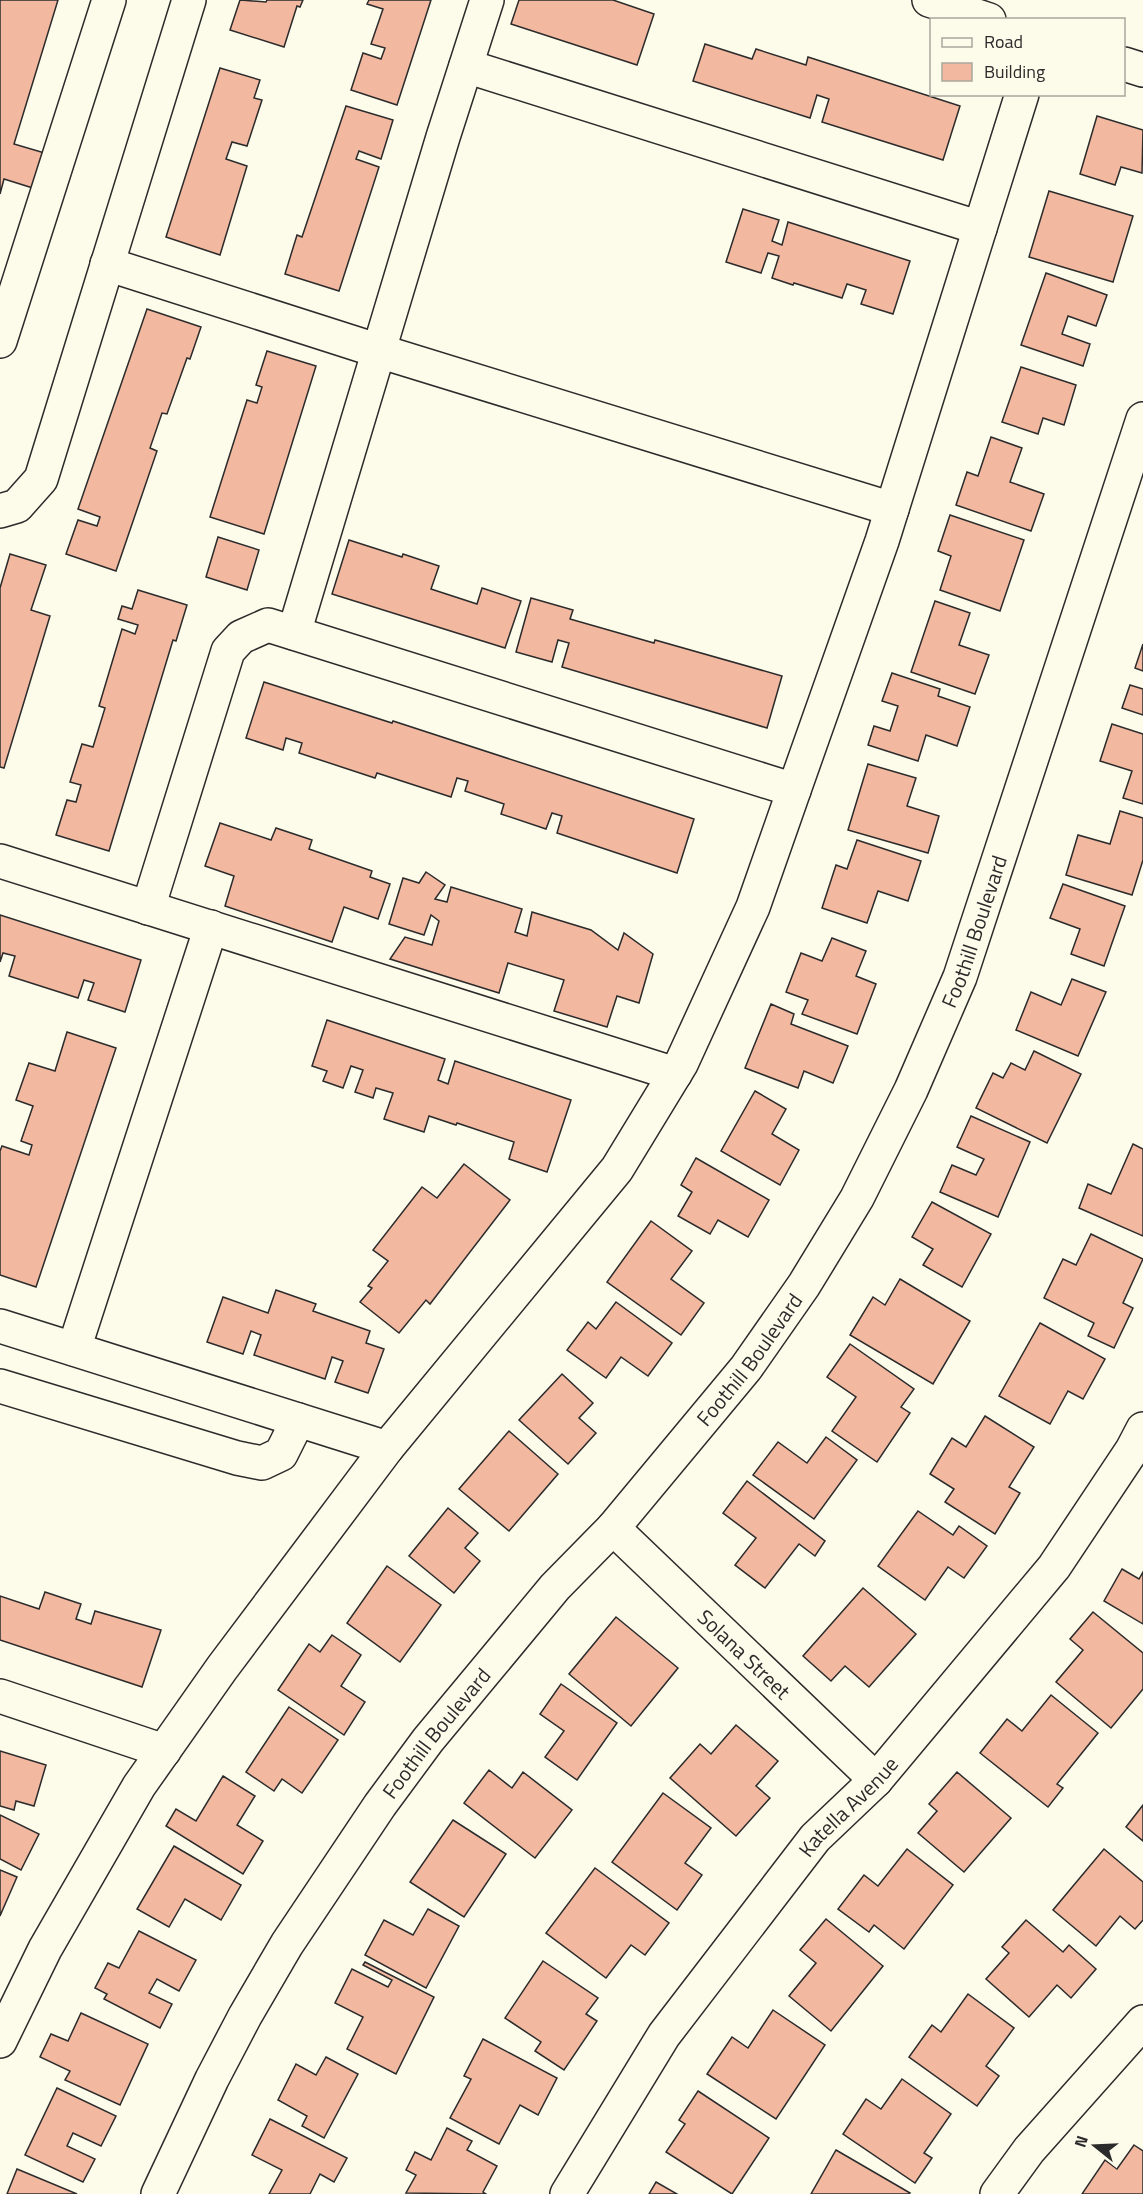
<svg xmlns="http://www.w3.org/2000/svg" width="1143" height="2194" font-family="'Titillium Web',sans-serif">
  <style>
    .building { fill: #f2b8a0; stroke: #2b2b2b; stroke-width: 1.5 }
    .lines { fill: none; stroke-linecap: round; stroke-linejoin: round }
    .minor-casing { stroke: #2b2b2b; stroke-width: 36 }
    .major-casing { stroke: #2b2b2b; stroke-width: 36 }
    .minor { stroke: #fdfbea; stroke-width: 33 }
    .major { stroke: #fdfbea; stroke-width: 33 }
    .labels { text-anchor: middle; dominant-baseline: central; stroke-width: 4.5; stroke-linejoin: round; paint-order: stroke }
    .street-label { font-size: 21px; fill: #2b2b2b; stroke: #fdfbea }
  </style>
  <rect width="100%" height="100%" fill="#fdfbea"/>
  <!-- building -->
  <g class="building">
    <path d="M0 0H58L14 144 48 154 36 189 4 179 0 194Z"/>
    <path d="M240 0 266 2 267 0H303L300 7 297 6 284 47 230 30Z"/>
    <path d="M369 0H431L397 105 351 90 363 53 381 59 385 48 371 44 383 9 367 4Z"/>
    <path d="M519 0H613L654 14 637 65 511 24Z"/>
    <path d="M705 44 752 59 756 49 806 65 808 57 960 106 943 160 822 122 829 99 817 95 810 118 693 81Z"/>
    <path d="M220 68 260 80 254 98 262 100 247 146 232 142 226 159 247 166 220 255 166 237Z"/>
    <path d="M346 106 393 120 381 159 359 151 356 159 379 167 339 291 285 274 297 235 302 237Z"/>
    <path d="M1097 116 1143 130 1142 173 1121 167 1115 185 1080 174Z"/>
    <path d="M1049 191 1133 216 1113 282 1029 257Z"/>
    <path d="M743 209 779 220 772 241 782 245 788 222 910 261 893 314 861 304 866 290 847 284 842 298 794 283 793 285 772 278 779 256 768 253 761 273 726 262Z"/>
    <path d="M1046 273 1107 295 1096 326 1068 316 1062 334 1090 344 1083 366 1021 345Z"/>
    <path d="M147 309 201 327 190 359 187 358 167 414 162 413 150 448 157 451 116 571 66 554 78 520 97 526 100 517 78 509Z"/>
    <path d="M267 351 316 366 264 534 210 517 247 400 257 403 262 387 256 385Z"/>
    <path d="M1021 367 1076 385 1064 425 1043 418 1038 434 1002 422Z"/>
    <path d="M991 437 1022 448 1010 482 1044 494 1031 531 956 505 967 472 978 476Z"/>
    <path d="M950 515 1024 540 1000 611 940 590 951 556 938 551Z"/>
    <path d="M218 537 259 550 247 590 206 577Z"/>
    <path d="M349 540 402 557 403 554 439 566 431 589 477 604 482 588 521 601 505 648 332 594Z"/>
    <path d="M10 554 46 565 31 610 50 616 4 768 0 767V588Z"/>
    <path d="M138 590 187 605 176 641 173 640 109 851 56 835 67 800 76 802 81 785 70 782 82 744 93 747 105 708 99 706 122 629 135 634 138 625 118 619 122 606 132 609Z"/>
    <path d="M531 598 573 610 570 619 654 643 655 640 782 676 767 728 562 667 569 643 558 640 552 662 516 652Z"/>
    <path d="M935 601 970 613 959 645 989 655 975 694 911 672Z"/>
    <path d="M1143 644V671L1135 668Z"/>
    <path d="M892 673 940 689 938 696 970 707 957 746 926 735 918 761 868 745 874 726 890 731 898 706 882 701Z"/>
    <path d="M264 682 392 723 393 721 694 819 677 873 557 833 562 816 552 813 546 829 501 814 504 804 465 791 468 781 457 778 451 797 377 773 375 778 299 753 302 743 286 738 283 750 246 738Z"/>
    <path d="M1130 685 1143 689V715L1122 708Z"/>
    <path d="M1112 724 1143 734V804L1123 798 1132 771 1100 761Z"/>
    <path d="M868 764 916 778 907 806 939 816 928 853 848 830Z"/>
    <path d="M1120 811 1143 818V860L1132 895 1066 875 1078 835 1110 844Z"/>
    <path d="M220 823 271 840 276 828 312 840 309 849 372 871 370 877 390 884 378 919 344 907 332 942 225 906 234 876 205 866Z"/>
    <path d="M857 840 921 861 908 901 878 891 867 923 822 908 836 865 847 869Z"/>
    <path d="M426 872 445 885 435 899 447 902 451 887 522 909 515 932 527 936 532 912 591 930 618 950 624 933 653 954 639 1003 617 996 607 1027 554 1011 564 980 508 963 499 993 390 959 405 937 432 945 439 921 431 915 424 935 389 924 403 878 419 883Z"/>
    <path d="M1063 884 1125 906 1104 966 1071 954 1080 929 1050 918Z"/>
    <path d="M0 915 141 960 125 1012 88 1000 94 983 84 980 78 998 9 976 15 956 3 953 0 962Z"/>
    <path d="M832 938 866 951 856 976 876 984 857 1034 802 1014 808 1000 786 992 801 953 822 961Z"/>
    <path d="M1072 979 1106 992 1078 1056 1016 1030 1031 992 1061 1005Z"/>
    <path d="M771 1004 794 1014 791 1024 848 1046 833 1083 804 1071 798 1088 745 1068Z"/>
    <path d="M327 1020 445 1059 438 1080 448 1084 455 1061 571 1100 547 1172 509 1159 514 1142 457 1123 456 1125 429 1116 424 1132 384 1119 393 1093 376 1088 373 1098 355 1092 363 1070 351 1066 343 1088 323 1081 327 1071 312 1066Z"/>
    <path d="M67 1032 116 1048 36 1287 0 1275V1151L2 1146 29 1155 32 1145 21 1141 33 1106 16 1100 29 1063 55 1071Z"/>
    <path d="M1034 1051 1081 1074 1047 1143 976 1108 993 1073 1003 1078 1011 1063 1025 1070Z"/>
    <path d="M755 1091 786 1109 772 1134 799 1150 780 1185 721 1151Z"/>
    <path d="M971 1116 1030 1142 998 1217 940 1192 952 1165 976 1175 984 1159 957 1147Z"/>
    <path d="M1133 1144 1143 1149V1236L1079 1208 1088 1184 1111 1194Z"/>
    <path d="M696 1158 769 1200 748 1237 718 1220 710 1234 678 1216 692 1192 681 1185Z"/>
    <path d="M464 1164 510 1200 430 1304 426 1300 399 1333 360 1302 372 1288 368 1286 388 1261 373 1250 422 1187 437 1198Z"/>
    <path d="M932 1202 991 1234 962 1287 923 1265 933 1249 912 1237Z"/>
    <path d="M651 1221 692 1251 671 1279 704 1303 681 1335 607 1282Z"/>
    <path d="M1091 1234 1143 1259 1123 1303 1133 1308 1114 1348 1088 1336 1094 1323 1044 1298 1063 1259 1076 1265Z"/>
    <path d="M900 1279 970 1321 933 1384 850 1335 873 1297 885 1305Z"/>
    <path d="M276 1290 316 1304 313 1311 370 1331 366 1343 384 1349 368 1393 335 1382 343 1361 332 1357 325 1379 254 1355 261 1335 251 1331 243 1354 207 1342 223 1297 268 1313Z"/>
    <path d="M616 1302 672 1343 648 1376 621 1357 606 1378 567 1350 588 1322 596 1329Z"/>
    <path d="M1040 1323 1105 1359 1083 1399 1068 1391 1050 1424 999 1396Z"/>
    <path d="M850 1344 914 1389 901 1407 910 1413 877 1462 832 1431 856 1397 827 1377Z"/>
    <path d="M562 1374 593 1403 579 1418 596 1433 568 1464 519 1420Z"/>
    <path d="M985 1416 1034 1447 1009 1487 1020 1493 995 1534 945 1502 954 1489 930 1474 952 1438 966 1447Z"/>
    <path d="M509 1431 558 1474 509 1531 459 1489Z"/>
    <path d="M826 1437 857 1460 814 1519 753 1475 778 1442 807 1463Z"/>
    <path d="M747 1481 825 1541 815 1556 799 1544 765 1588 735 1565 756 1538 723 1513Z"/>
    <path d="M448 1508 478 1533 465 1548 480 1561 454 1593 409 1556Z"/>
    <path d="M918 1511 953 1535 959 1526 987 1546 964 1578 948 1567 925 1600 878 1566Z"/>
    <path d="M387 1566 441 1605 400 1662 347 1623Z"/>
    <path d="M1122 1569 1139 1579 1143 1572V1624L1104 1601Z"/>
    <path d="M863 1588 916 1634 869 1687 845 1666 831 1681 803 1656Z"/>
    <path d="M45 1592 81 1604 76 1619 91 1624 95 1611 161 1630 142 1687 0 1640V1596L39 1609Z"/>
    <path d="M1093 1612 1143 1653V1689L1111 1728 1056 1682 1083 1650 1070 1639Z"/>
    <path d="M616 1617 678 1668 631 1726 569 1674Z"/>
    <path d="M332 1635 361 1655 341 1686 365 1702 344 1735 278 1690 309 1644 320 1652Z"/>
    <path d="M561 1684 617 1723 577 1780 545 1757 564 1731 540 1714Z"/>
    <path d="M1051 1695 1098 1733 1057 1784 1063 1788 1048 1807 980 1753 1007 1719 1022 1731Z"/>
    <path d="M289 1707 338 1740 302 1793 282 1779 274 1791 246 1772Z"/>
    <path d="M736 1725 778 1761 756 1786 770 1798 736 1836 670 1778 700 1744 711 1754Z"/>
    <path d="M0 1751 46 1765 34 1806 16 1801 14 1810 0 1806Z"/>
    <path d="M489 1770 512 1788 523 1772 572 1810 535 1858 464 1803Z"/>
    <path d="M957 1772 1011 1818 964 1872 918 1833 937 1811 929 1804Z"/>
    <path d="M223 1776 255 1796 237 1825 263 1841 243 1874 166 1826 176 1809 196 1821Z"/>
    <path d="M663 1793 711 1828 685 1863 702 1875 677 1910 612 1862Z"/>
    <path d="M1143 1805V1841L1126 1827Z"/>
    <path d="M0 1815 39 1834 21 1870 0 1859Z"/>
    <path d="M453 1820 506 1854 464 1917 410 1882Z"/>
    <path d="M174 1846 241 1885 221 1920 185 1899 169 1927 137 1909Z"/>
    <path d="M907 1849 953 1885 904 1949 874 1925 869 1932 838 1909 864 1875 878 1886Z"/>
    <path d="M1104 1849 1143 1882V1920L1135 1929 1120 1916 1096 1946 1053 1910Z"/>
    <path d="M595 1868 669 1923 645 1955 631 1945 606 1978 546 1933Z"/>
    <path d="M0 1870 17 1877 0 1916Z"/>
    <path d="M428 1909 459 1926 426 1988 365 1955 384 1920 413 1935Z"/>
    <path d="M826 1919 883 1966 831 2031 789 1996 816 1963 800 1950Z"/>
    <path d="M1026 1920 1063 1952 1069 1945 1096 1969 1071 1998 1057 1985 1029 2017 986 1979 1009 1953 1002 1947Z"/>
    <path d="M139 1931 196 1960 179 1991 157 1979 149 1993 172 2004 160 2028 104 1999 107 1994 95 1988 108 1963 119 1968Z"/>
    <path d="M543 1961 598 1998 586 2014 597 2021 564 2070 535 2051 541 2042 505 2018Z"/>
    <path d="M365 1962 434 1997 396 2074 347 2049 363 2017 335 2003 352 1969 388 1987 392 1980 363 1965Z"/>
    <path d="M968 1994 1014 2028 986 2066 999 2076 977 2106 909 2057 932 2025 941 2032Z"/>
    <path d="M773 2010 825 2045 776 2119 707 2074 732 2037 748 2048Z"/>
    <path d="M81 2013 148 2044 120 2105 65 2080 70 2071 40 2057 51 2034 68 2041Z"/>
    <path d="M483 2039 557 2078 538 2115 520 2105 499 2144 450 2118 471 2079 464 2076Z"/>
    <path d="M326 2057 358 2074 324 2138 302 2126 307 2116 278 2100 296 2064 316 2075Z"/>
    <path d="M902 2079 951 2114 924 2153 932 2158 915 2183 843 2134 866 2099 881 2109Z"/>
    <path d="M57 2088 116 2116 101 2146 73 2133 67 2146 95 2159 83 2182 25 2155Z"/>
    <path d="M698 2091 769 2138 732 2194 666 2152 685 2124 679 2120Z"/>
    <path d="M270 2119 347 2158 334 2182 320 2174 310 2194H269L282 2170 252 2155Z"/>
    <path d="M447 2128 472 2141 467 2150 497 2166 483 2192 486 2194 406 2193 416 2175 406 2170 415 2152 431 2160Z"/>
    <path d="M1134 2145 1143 2151V2194H1082L1105 2160 1117 2169Z"/>
    <path d="M836 2150 910 2193 909 2194H811Z"/>
    <path d="M17 2169 77 2194H7Z"/>
    <path d="M656 2182 677 2194H649Z"/>
  </g>
  <g class="lines">
    <!-- minor casing -->
    <g class="minor-casing">
      <g id="minor">
        <path d="M466 66 980 228"/>
        <path d="M107 264 379 351 892 509"/>
        <path d="M0 341 109 0"/>
        <path d="M0 511 17 506 41 479 189 0"/>
        <path d="M294 633 443 137 487 0"/>
        <path d="M0 861 675 1074"/>
        <path d="M148 908 228 651 241 637 268 625 794 790"/>
        <path d="M0 1326 387 1448"/>
        <path d="M74 1349 211 927"/>
        <path d="M0 1386 237 1458 262 1463 281 1454 298 1420"/>
        <path id="s1" d="M613 1528 876 1780"/>
        <path d="M0 1696 164 1751"/>
        <path d="M0 2041 45 1949 139 1786 222 1668 387 1448 617 1169 681 1064 753 907 794 790 882 541 1022 94"/>
        <path id="s2" d="M158 2194 212 2079 245 2016 287 1944 380 1805 428 1740 492 1663 555 1587 613 1528 746 1368 804 1285 857 1198 911 1090 960 977 1143 419"/>
        <path id="s3" d="M567 2194 664 2035 815 1838 876 1780 1054 1567 1132 1450 1143 1429"/>
        <path d="M997 2194 1029 2150 1143 2022"/>
      </g>
    </g>
    <!-- major casing -->
    <g class="major-casing">
      <g id="major">
        <path d="M929 0 989 20"/>
        <path d="M1124 64 1143 70"/>
      </g>
    </g>
    <!-- minor -->
    <use href="#minor" class="minor"/>
    <!-- major -->
    <use href="#major" class="major"/>
  </g>
  <g class="labels">
    <!-- street labels -->
    <g class="street-label">
      <text stroke="none"><textPath href="#s2" startOffset="1514">Foothill Boulevard</textPath></text>
      <text stroke="none"><textPath href="#s2" startOffset="1028">Foothill Boulevard</textPath></text>
      <text stroke="none"><textPath href="#s1" startOffset="182">Solana Street</textPath></text>
      <text stroke="none"><textPath href="#s2" startOffset="540">Foothill Boulevard</textPath></text>
      <text stroke="none"><textPath href="#s3" startOffset="480">Katella Avenue</textPath></text>
    </g>
  </g>
  <!-- legend -->
  <rect x="930" y="18" width="195" height="78" fill="#fdfbea" stroke="#a9a89e" stroke-width="1.5"/>
  <rect x="942" y="38" width="30" height="9" fill="#fdfbea" stroke="#a9a89e" stroke-width="1.5"/>
  <text x="984" y="48" font-size="18" fill="#2b2b2b">Road</text>
  <rect x="942" y="63" width="30" height="18" fill="#f2b8a0" stroke="#a9a89e" stroke-width="1.5"/>
  <text x="984" y="78" font-size="18" fill="#2b2b2b">Building</text>
  <!-- north arrow -->
  <g transform="translate(1095 2146) rotate(288)" stroke="#fdfbea" stroke-width="4.5" paint-order="stroke">
  <path d="M0-4.5L10 22L0 15L-10 22Z" fill="#2b2b2b"/>
  <text y="-9" font-size="16" font-weight="bold" text-anchor="middle" fill="#2b2b2b">N</text>
  </g>
</svg>
